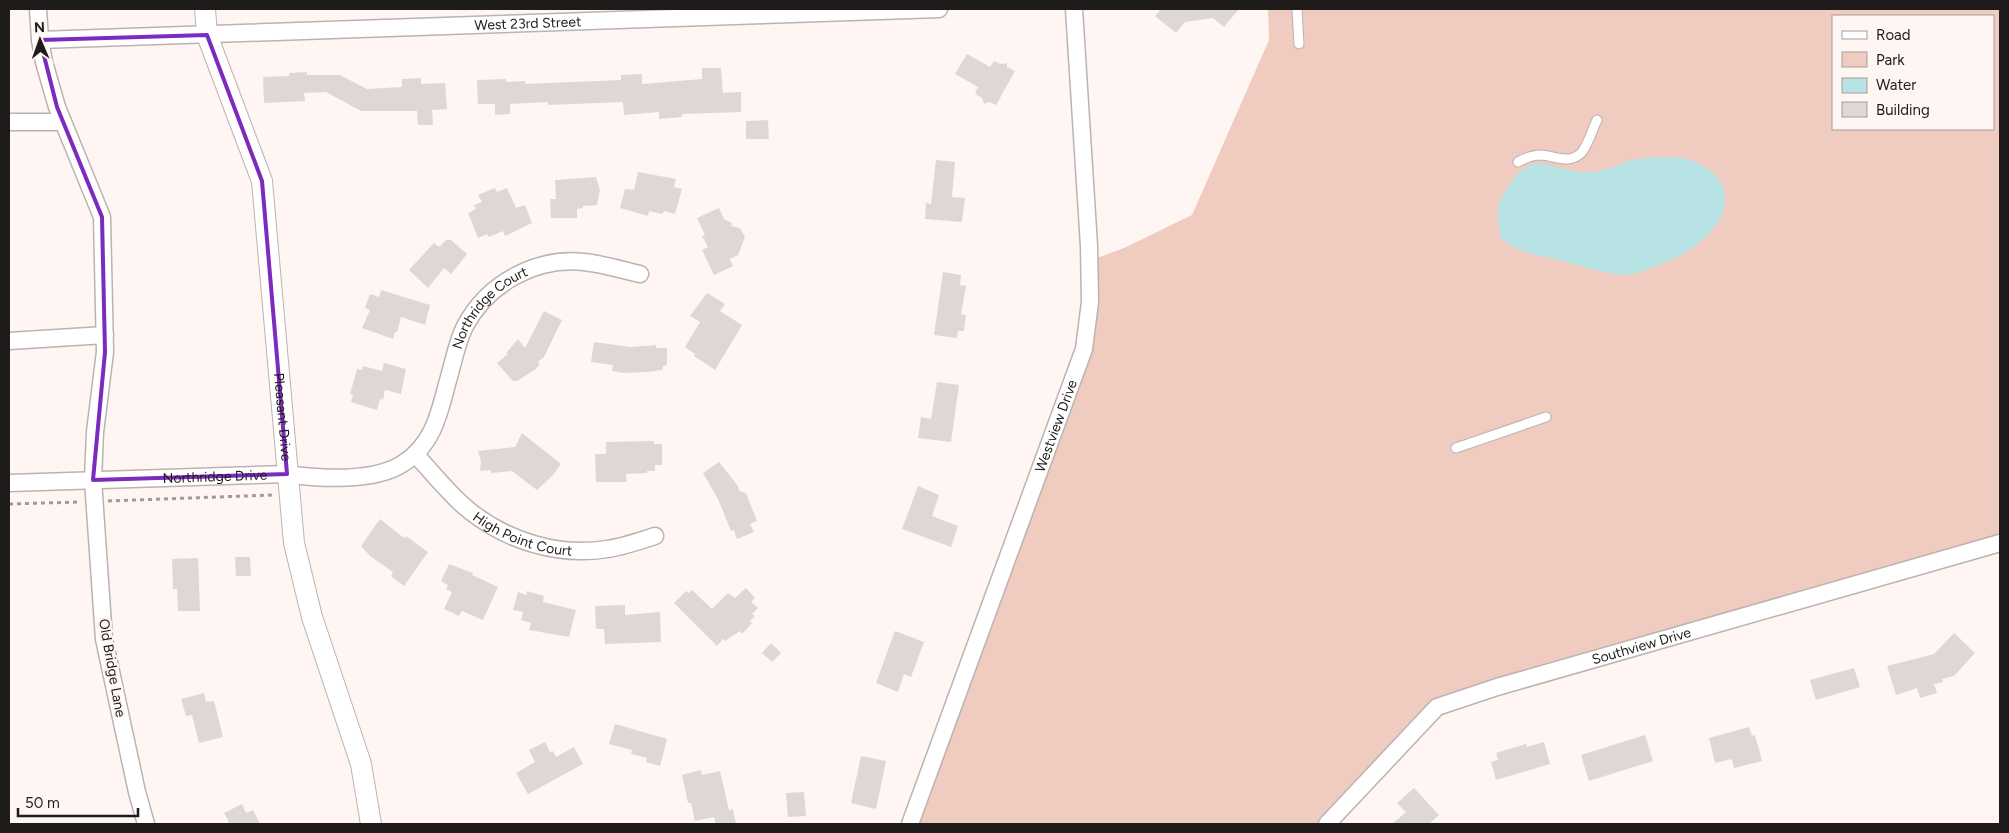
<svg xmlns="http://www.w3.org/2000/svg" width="2009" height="833" font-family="Figtree,sans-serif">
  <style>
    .green { fill: #efcbc0; fill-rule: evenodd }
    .water { fill: #b7e3e5 }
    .building { fill: #dfd7d4 }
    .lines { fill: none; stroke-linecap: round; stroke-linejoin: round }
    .service-casing { stroke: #bbb3b0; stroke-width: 11 }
    .minor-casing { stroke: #bbb3b0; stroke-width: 19 }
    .tertiary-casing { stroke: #bbb3b0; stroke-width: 22 }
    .path { stroke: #a19b98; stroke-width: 3; stroke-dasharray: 4 4; stroke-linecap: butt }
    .service { stroke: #fff; stroke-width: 9 }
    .minor { stroke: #fff; stroke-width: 16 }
    .tertiary { stroke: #fff; stroke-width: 20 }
    .marked { fill: none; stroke: #7b2cbf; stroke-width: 4; stroke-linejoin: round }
    .labels { text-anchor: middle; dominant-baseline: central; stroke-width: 4.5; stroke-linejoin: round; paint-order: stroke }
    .street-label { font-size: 14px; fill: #1e1b1a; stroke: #fff6f3 }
  </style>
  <rect width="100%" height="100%" fill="#fff6f3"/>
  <!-- green -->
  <path class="green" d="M1268 9H2000V543L1437 707 1327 824H910L1084 349 1089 261 1124 248 1192 215 1269 40ZM1833 16H1993V129H1833Z"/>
  <!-- water -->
  <path class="water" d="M1659 157C1667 157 1675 157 1682 158 1713 164 1737 189 1719 220 1705 244 1676 260 1651 268 1644 271 1634 274 1626 275 1609 275 1579 265 1562 261 1539 254 1518 254 1500 237L1498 208 1501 198 1517 174 1528 166 1539 163 1577 172H1595L1615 167 1630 160Z"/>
  <!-- building -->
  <g class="building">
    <path d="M1161 9H1239L1224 27 1213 18 1185 22 1176 33 1155 16Z"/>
    <path d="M967 54 990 67 994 61 1001 64 1007 63V67L1015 71 996 105 989 102 984 104 982 98 975 94 978 87 955 74Z"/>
    <path d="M702 68H721L723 93 741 92V112L682 114V117L659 119V112L624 115 623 102 548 105V102L510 104V114L495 115V104H478L477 80 506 79V82L525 81V84L621 80V75L642 74V84L702 79Z"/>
    <path d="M307 72V75H340L367 89 402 87V79L421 78V84L445 83 447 109 432 110 433 125H418L417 111H361L326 92 304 93 305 101 264 103 263 77 289 76V73Z"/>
    <path d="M768 120 769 139H746V121Z"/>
    <path d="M936 160 955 162 952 197 965 198 962 222 925 219 926 203 931 204Z"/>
    <path d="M638 172 676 179 674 187 682 189 675 214 664 211 662 214 649 211 648 216 620 208 625 189 634 190Z"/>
    <path d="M596 177 600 190 597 205 583 206V208L577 209V218H551L550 199H556L555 180Z"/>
    <path d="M495 188 497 192 507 188 516 208 525 205 532 223 505 236 503 231 489 237 487 234 478 238 468 213 476 209 474 205 482 202 478 195Z"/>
    <path d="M719 208 724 219 732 223 731 226 740 228 745 237 738 255 730 259 733 266 714 275 702 250 708 247 702 236 705 235 697 218Z"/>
    <path d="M446 240H451L467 254 451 274 444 268 428 288 409 270 434 243 439 247Z"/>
    <path d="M943 272 961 275 960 285 966 286 961 314 966 315 964 331H958L957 338 934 335Z"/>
    <path d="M381 290 430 305 425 325 401 317 397 332H395L393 339 362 328 370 310 365 308 370 294 379 297Z"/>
    <path d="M707 293 725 304 720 311 742 325 715 370 694 356 695 354 685 347 700 322 690 316Z"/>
    <path d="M544 311 562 320 544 357 538 362 540 364 536 369 517 381H513L497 363 508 354 506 353 518 339 525 348Z"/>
    <path d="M594 342 630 347 656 345V348H667V365L663 366 662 370 648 372 624 373 612 371 613 365 591 362Z"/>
    <path d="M384 363 406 369 401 394 385 390 383 400 380 399 377 410 351 402 353 394H350L357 369 362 370 363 366 382 371Z"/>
    <path d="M937 382 959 385 951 442 918 438 921 417 931 419Z"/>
    <path d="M522 433 561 464 553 475 537 490 512 471 491 473V470L480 471 481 461 478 451 515 447Z"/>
    <path d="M654 441V444H662V465H655V471H647V473L626 474 627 482H596L595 454H606V442Z"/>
    <path d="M719 462 738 486 739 491 746 493 757 521 750 524 754 532 737 539 734 530 731 531 718 499 703 473Z"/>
    <path d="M918 486 939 495 932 516 958 526 951 547 902 529Z"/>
    <path d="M380 519 404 538 406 536 428 552 404 586 391 576 393 572 370 556 361 546Z"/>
    <path d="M235 557H250L251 576H236Z"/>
    <path d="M198 558 200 611H178L177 589H173L172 559Z"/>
    <path d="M449 564 473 573 472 575 498 587 483 620 462 611 459 616 444 609 452 592 446 589 448 585 441 581Z"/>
    <path d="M746 588 755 598 751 602 758 608 752 614 755 616 750 621 752 623 742 634 740 631 725 641 723 639 717 646 674 603 686 591 689 593 692 590 712 609 728 593 735 598Z"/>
    <path d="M527 591 544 596 543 602 576 610 569 637 529 630 531 623 521 620 523 612 513 610 518 592 526 595Z"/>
    <path d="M625 605V615L660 612 661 642 605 644 604 629H596L595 606Z"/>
    <path d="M895 631 924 642 911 677 904 674 898 692 876 683Z"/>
    <path d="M1954 633 1975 653 1954 676 1942 679 1943 682 1934 684 1937 693 1920 698 1917 688 1896 695 1887 666 1934 654Z"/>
    <path d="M771 643 781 653 772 662 762 653Z"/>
    <path d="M1854 668 1860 687 1816 700 1810 680Z"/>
    <path d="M204 693 206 702 214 701 223 737 199 743 192 715 186 716 181 699Z"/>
    <path d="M615 724 667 739 660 766 646 762 647 758 631 754 632 750 609 744Z"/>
    <path d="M1749 727 1752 736 1755 735 1762 761 1734 768 1732 759 1715 763 1709 738Z"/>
    <path d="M1645 735 1653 761 1589 781 1581 755Z"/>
    <path d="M545 742 550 752 553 751 556 757 574 747 583 764 528 794 516 773 535 762 529 750Z"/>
    <path d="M1544 742 1550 764 1496 780 1491 762 1498 760 1496 753 1526 744 1527 747Z"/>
    <path d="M861 756 886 761 876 809 851 803Z"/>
    <path d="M701 770 702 775 720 771 729 810 733 809 736 824H716L714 817 695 821 691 803H688L682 775Z"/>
    <path d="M1414 788 1439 815 1429 824H1392L1406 812 1397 803Z"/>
    <path d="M804 792 806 816 788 817 786 793Z"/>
    <path d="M242 804 246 813 253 810 260 824H225L229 822 224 813Z"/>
  </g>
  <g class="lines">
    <!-- service casing -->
    <g class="service-casing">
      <g id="service">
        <path d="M1297 9 1299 44"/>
        <path d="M1518 162C1525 158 1532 155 1541 155 1556 156 1570 165 1582 152 1589 143 1592 130 1597 120"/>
        <path d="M1456 448 1546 417"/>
      </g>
    </g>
    <!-- minor casing -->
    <g class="minor-casing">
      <g id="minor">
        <path d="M38 9 40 40"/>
        <path d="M9 122H63"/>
        <path d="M9 341 105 335"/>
        <path id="s1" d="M415 454C433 473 450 496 471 512 508 541 559 557 607 549 623 547 639 541 655 536"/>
        <path id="s2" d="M9 483 287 474C320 479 374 482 402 464 432 446 439 415 447 384 453 365 456 344 465 326 488 283 536 257 584 262 603 264 622 270 640 274"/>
        <path id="s3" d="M146 824 137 792 104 639 93 480 95 432 105 352 102 217 57 107 44 62 40 40 939 9"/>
        <path id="s4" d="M910 824 1084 349 1090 302 1089 246 1074 9"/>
        <path id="s5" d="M1327 824 1437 707 1497 687 2000 543"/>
      </g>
    </g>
    <!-- tertiary casing -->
    <g class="tertiary-casing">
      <g id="tertiary">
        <path id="s6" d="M205 9 207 35 262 181 294 543 312 617 361 764 371 824"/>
      </g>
    </g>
    <!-- path -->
    <g class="path">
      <path d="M108 501 272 495"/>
      <path d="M9 504 80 502"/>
    </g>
    <!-- service -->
    <use href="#service" class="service"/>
    <!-- minor -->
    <use href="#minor" class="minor"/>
    <!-- tertiary -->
    <use href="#tertiary" class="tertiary"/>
  </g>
  <!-- marked area -->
  <path class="marked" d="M207 35 262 181 287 474 93 480 105 352 102 217 57 107 40 40Z"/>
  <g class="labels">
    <!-- street labels -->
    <g class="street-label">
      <text stroke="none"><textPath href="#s3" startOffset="1289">West 23rd Street</textPath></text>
      <text stroke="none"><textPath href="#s2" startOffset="581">Northridge Court</textPath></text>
      <text stroke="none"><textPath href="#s6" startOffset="419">Pleasant Drive</textPath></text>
      <text stroke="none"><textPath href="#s4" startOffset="424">Westview Drive</textPath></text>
      <text stroke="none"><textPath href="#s2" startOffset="206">Northridge Drive</textPath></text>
      <text stroke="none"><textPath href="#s1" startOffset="138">High Point Court</textPath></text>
      <text stroke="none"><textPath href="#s5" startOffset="374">Southview Drive</textPath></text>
      <text transform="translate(112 668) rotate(80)">Old Bridge Lane</text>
    </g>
  </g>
  <!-- border -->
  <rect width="2009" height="833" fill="none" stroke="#1e1b1a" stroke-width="20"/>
  <!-- legend -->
  <rect x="1832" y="15" width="162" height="115" fill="#fff6f3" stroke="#a59e9c"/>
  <rect x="1842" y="31" width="25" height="8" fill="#ffffff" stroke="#a59e9c"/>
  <text x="1876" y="40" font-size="15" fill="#1e1b1a">Road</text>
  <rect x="1842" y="52" width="25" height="15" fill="#efcbc0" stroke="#a59e9c"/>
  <text x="1876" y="65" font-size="15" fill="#1e1b1a">Park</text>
  <rect x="1842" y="78" width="25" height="15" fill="#b7e3e5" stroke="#a59e9c"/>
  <text x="1876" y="90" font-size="15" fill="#1e1b1a">Water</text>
  <rect x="1842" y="102" width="25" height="15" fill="#dfd7d4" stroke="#a59e9c"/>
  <text x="1876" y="115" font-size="15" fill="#1e1b1a">Building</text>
  <!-- north arrow -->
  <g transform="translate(40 40) rotate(358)" stroke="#fff6f3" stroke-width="4" paint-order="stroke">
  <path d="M0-4L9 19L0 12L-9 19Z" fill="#1e1b1a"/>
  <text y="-8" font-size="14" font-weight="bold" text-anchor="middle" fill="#1e1b1a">N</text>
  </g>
  <!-- scale -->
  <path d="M18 808v8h120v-8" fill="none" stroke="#1e1b1a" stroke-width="2.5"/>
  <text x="25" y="808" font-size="15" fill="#1e1b1a" stroke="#fff6f3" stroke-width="4" paint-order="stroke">50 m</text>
</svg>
